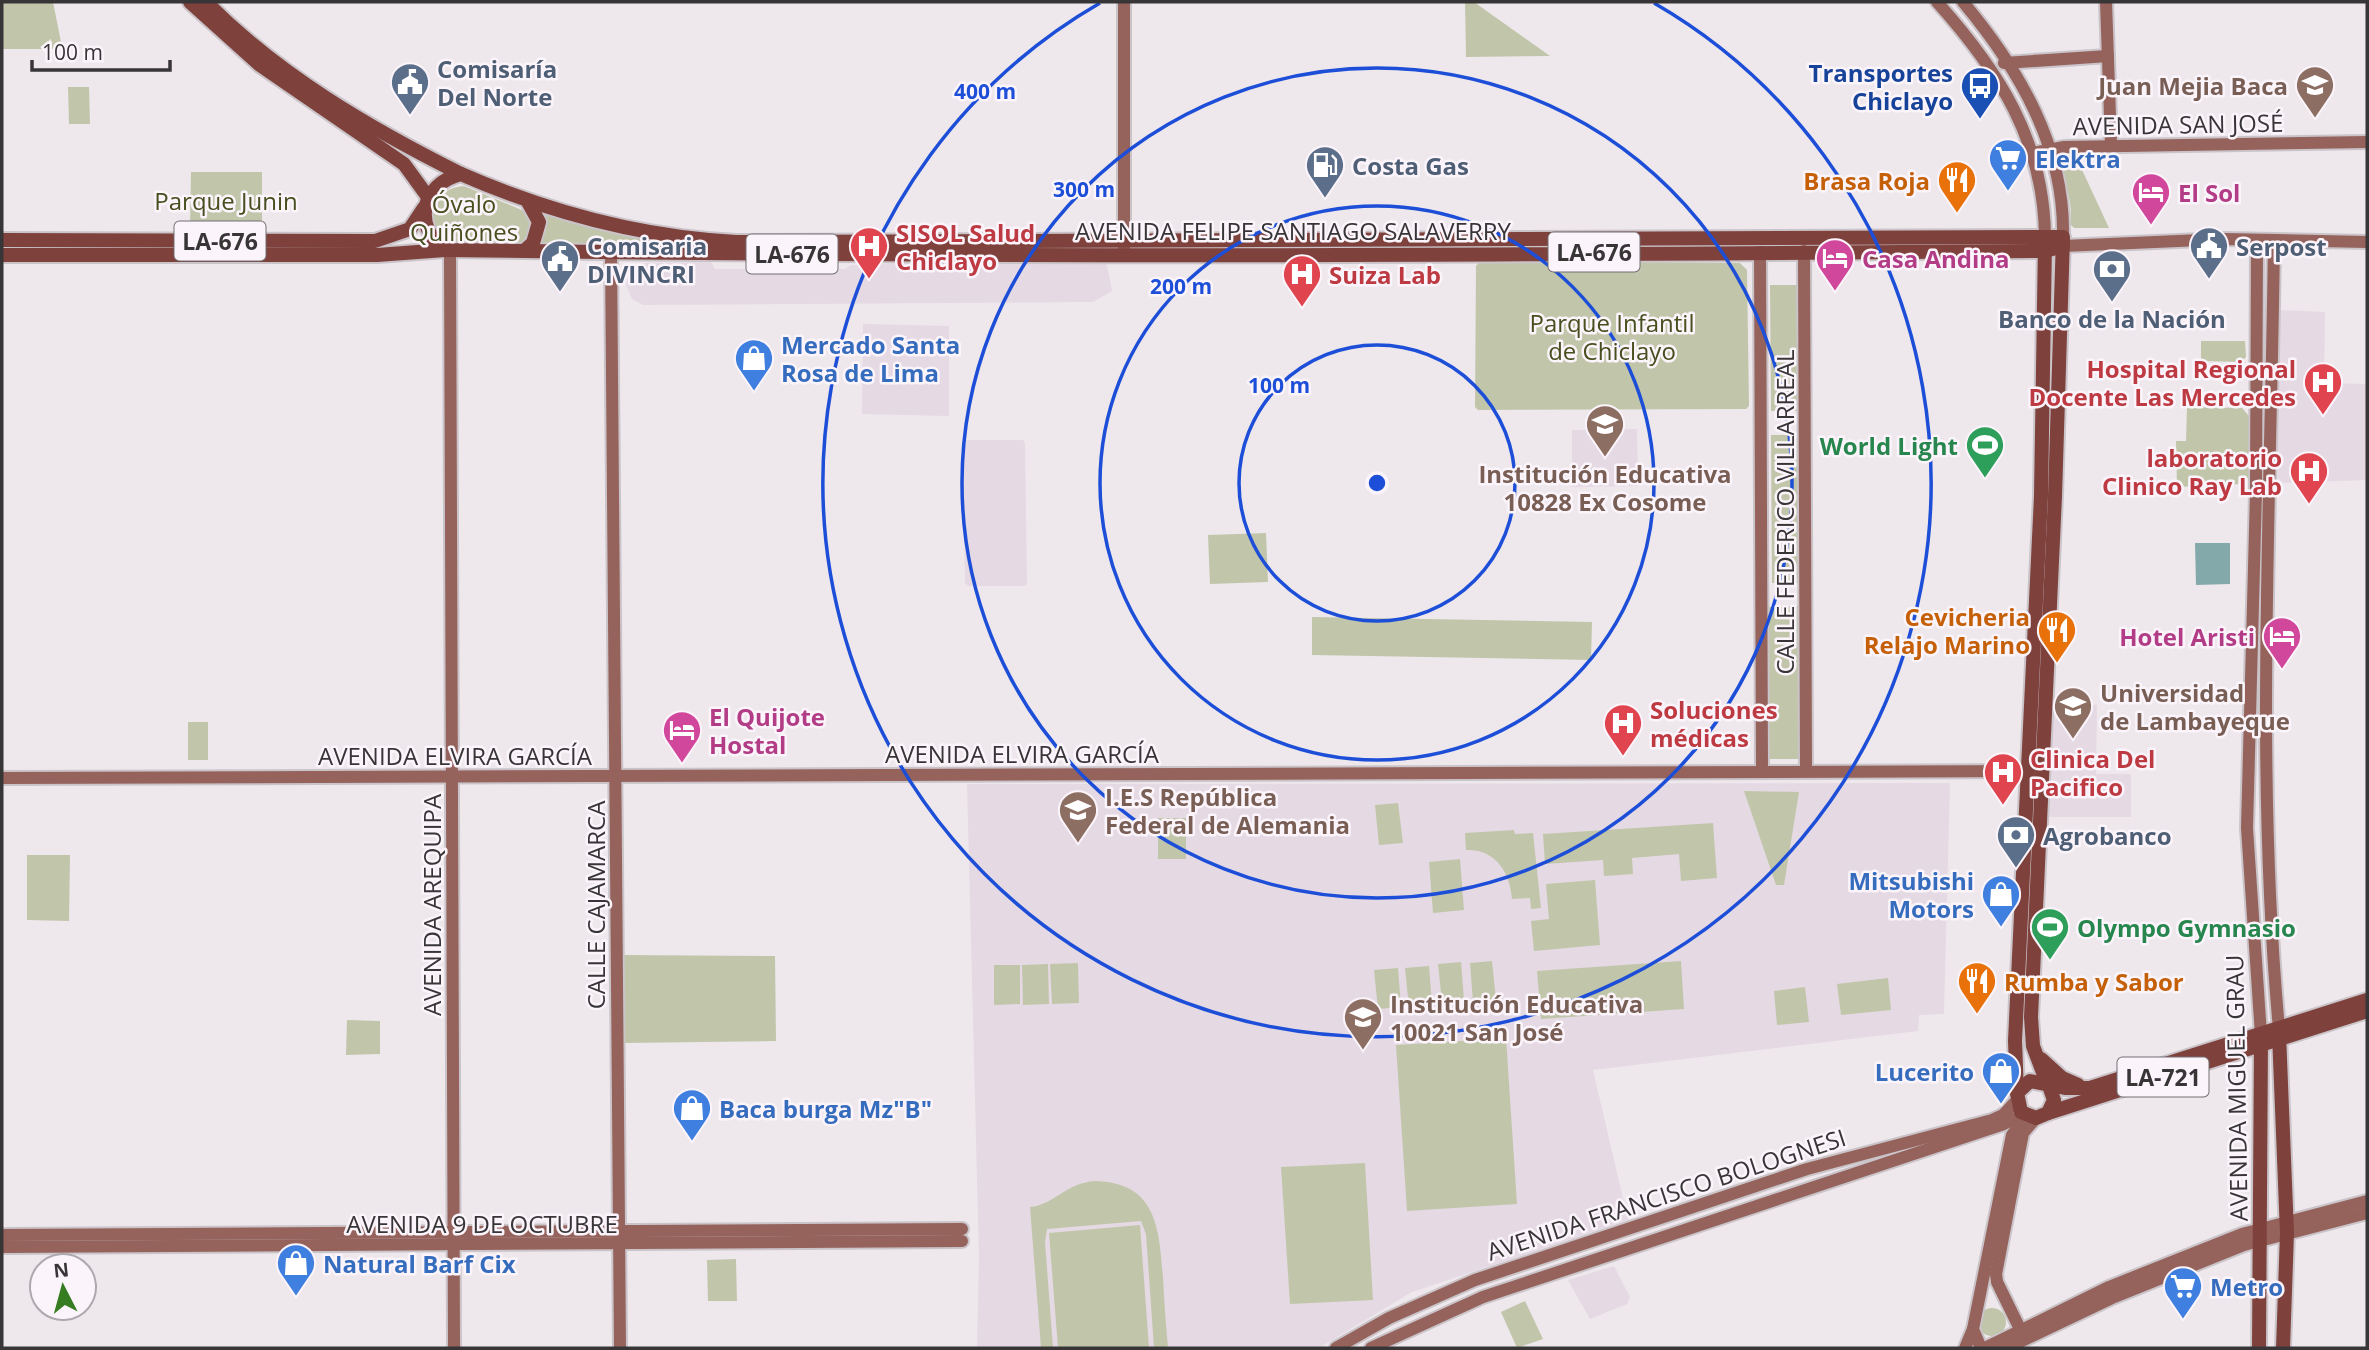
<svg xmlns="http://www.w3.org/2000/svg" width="2369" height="1350" font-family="'Open Sans',sans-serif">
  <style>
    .built { fill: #e5d9e4 }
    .green { fill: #c1c6aa }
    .water { fill: #84a9ab }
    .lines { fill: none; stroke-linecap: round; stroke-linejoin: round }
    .secondary-casing { stroke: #cac4c9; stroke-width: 16 }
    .primary-casing { stroke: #cac4c9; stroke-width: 18 }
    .secondary { stroke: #95625c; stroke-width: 12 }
    .primary { stroke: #7e413c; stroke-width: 14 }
    .ring { fill: none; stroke: #1d4ed8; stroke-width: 3.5 }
    .labels { text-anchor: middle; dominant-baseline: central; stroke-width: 5; stroke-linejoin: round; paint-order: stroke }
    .shield { fill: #fbf5fb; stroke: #726f72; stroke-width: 2 }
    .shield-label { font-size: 23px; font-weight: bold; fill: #383537 }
    .service-label { font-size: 24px; font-weight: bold; fill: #4e5e75; stroke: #fbf5fb; text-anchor: start }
    .transit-label { font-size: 24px; font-weight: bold; fill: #164399; stroke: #fbf5fb; text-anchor: end }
    .education-label { font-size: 24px; font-weight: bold; fill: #785e54; stroke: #fbf5fb; text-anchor: start }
    .street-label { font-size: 24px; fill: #383537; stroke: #fbf5fb }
    .shop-label { font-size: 24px; font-weight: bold; fill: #366cbe; stroke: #fbf5fb; text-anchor: start }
    .food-label { font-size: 24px; font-weight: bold; fill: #c56008; stroke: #fbf5fb; text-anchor: end }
    .hotel-label { font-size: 24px; font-weight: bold; fill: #b23c85; stroke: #fbf5fb; text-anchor: start }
    .park-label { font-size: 24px; fill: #484f1f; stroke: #fbf5fb }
    .health-label { font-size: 24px; font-weight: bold; fill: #be3a42; stroke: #fbf5fb; text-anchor: start }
    .leisure-label { font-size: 24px; font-weight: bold; fill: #27864d; stroke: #fbf5fb; text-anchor: end }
    .centre { fill: #1d4ed8; stroke: #fbf5fb; stroke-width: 3.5 }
    .ring-label { font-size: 21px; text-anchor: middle; font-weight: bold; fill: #1d4ed8; stroke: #fbf5fb; stroke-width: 5; stroke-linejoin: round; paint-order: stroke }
  </style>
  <rect width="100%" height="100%" fill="#eee8ed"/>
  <!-- built -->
  <g class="built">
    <path d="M1097 257 1107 265 1112 291 1093 302 643 305 632 299 626 285 629 269 642 263 711 262 715 269H845L851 265Z"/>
    <path d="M2278 310 2325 312 2324 383 2367 384V480L2282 483 2278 478Z"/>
    <path d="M863 324 949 326V416L862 414Z"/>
    <path d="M1637 429 1638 486 1572 487V430Z"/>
    <path d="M967 440H1023L1025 443 1027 584 1024 586H968L965 583 963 443Z"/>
    <path d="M2051 705H2097L2096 774H2131V817H2048Z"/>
    <path d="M1950 783 1944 1014 1919 1015 1918 1031 1593 1070 1628 1220 1412 1292 1319 1348H977L979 1258 967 784Z"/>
    <path d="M1614 1266 1630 1297 1627 1304 1590 1319 1568 1280Z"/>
  </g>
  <!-- green -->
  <g class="green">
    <path d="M2 2H53L61 42 57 49H2Z"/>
    <path d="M1465 2H1474L1550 56 1466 57Z"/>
    <path d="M68 87H89L90 124H69Z"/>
    <path d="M2062 158 2077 159 2109 228H2074L2070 224C2075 195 2058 178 2062 158Z"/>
    <path d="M191 172H262V229H190Z"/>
    <path d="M464 186 529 213 536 230 524 244C500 245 468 252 446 242 416 229 430 188 464 186Z"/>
    <path d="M545 212 695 248 539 246 546 230Z"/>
    <path d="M1480 261 1740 263 1747 270 1749 406 1746 409 1478 410 1475 407 1476 266Z"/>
    <path d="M1770 285H1797L1799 411H1771Z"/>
    <path d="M2201 341H2245L2246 357 2241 362 2201 361Z"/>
    <path d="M2187 407 2242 408 2249 416V476L2243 484 2177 487 2176 441H2186Z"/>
    <path d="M1771 435H1799V583H1772Z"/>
    <path d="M1266 533 1268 582 1210 584 1208 535Z"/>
    <path d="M1799 606 1800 759H1768L1767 607Z"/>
    <path d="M1312 617 1592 622 1591 660 1312 655Z"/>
    <rect x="188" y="722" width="20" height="38"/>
    <path d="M1744 791 1799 792 1784 885H1776Z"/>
    <path d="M1398 803 1403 843 1379 845 1375 805Z"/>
    <rect x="1158" y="818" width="28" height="41"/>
    <path d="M1713 823 1717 878 1681 881 1679 854 1632 858 1633 874 1604 876 1603 860 1545 864 1543 834Z"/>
    <path d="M1514 830 1515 834 1533 833 1541 908 1531 909 1530 898 1512 899C1510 873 1496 849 1466 850L1465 833Z"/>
    <path d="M27 855H70L69 921 27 920Z"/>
    <path d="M1460 859 1464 910 1433 913 1429 862Z"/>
    <path d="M1595 880 1600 945 1534 951 1531 921 1549 919 1546 884Z"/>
    <path d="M622 955 775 956 776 1041 623 1043Z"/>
    <path d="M1492 961 1496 1000 1473 1002 1470 963Z"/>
    <path d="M1681 961 1684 1009 1541 1019 1537 971Z"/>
    <path d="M1461 962 1464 1000 1442 1002 1438 964Z"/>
    <path d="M1078 963 1079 1003 1052 1004 1050 964Z"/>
    <path d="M1048 964 1049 1004 1023 1005 1022 965Z"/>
    <path d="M994 965H1020V1004L994 1005Z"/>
    <path d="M1429 966 1432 1005 1409 1007 1405 968Z"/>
    <path d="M1398 968 1401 1007 1378 1009 1374 970Z"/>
    <path d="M1888 978 1891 1010 1841 1015 1837 984Z"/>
    <path d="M1805 987 1809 1022 1777 1025 1774 991Z"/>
    <path d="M347 1020 380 1021V1054L346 1055Z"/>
    <path d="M1506 1038 1517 1204 1407 1211 1396 1045Z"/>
    <path d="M1365 1163 1373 1300 1290 1304 1281 1167Z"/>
    <path d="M1094 1181C1157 1182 1159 1228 1163 1277 1164 1301 1166 1325 1168 1348H1154L1146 1234 1141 1221 1047 1229 1045 1242 1053 1348H1041L1030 1207C1054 1205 1064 1184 1094 1181Z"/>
    <path d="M1140 1225 1149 1348H1058L1049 1233Z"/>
    <path d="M736 1259 737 1301H708L707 1260Z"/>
    <path d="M1525 1301 1543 1339 1517 1348 1501 1312Z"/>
    <circle cx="1992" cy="1322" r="14"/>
  </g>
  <!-- water -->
  <path class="water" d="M2195 543H2230V584L2196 585Z"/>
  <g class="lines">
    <!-- secondary casing -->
    <g class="secondary-casing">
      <g id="secondary">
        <path d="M1124 2V250"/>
        <path d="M1937 2C1999 71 2044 141 2045 237"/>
        <path d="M1963 2C2019 69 2065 147 2063 237"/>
        <path d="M2106 2 2111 145"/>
        <path d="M2004 63 2108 56"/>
        <path d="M2033 153 2064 147 2367 142"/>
        <path d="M2257 240 2256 493 2247 828 2261 1035"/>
        <path d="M2274 240C2271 503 2255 767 2279 1029"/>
        <path d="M2063 246 2224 239 2367 242"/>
        <path d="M1804 251 1806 771"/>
        <path d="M450 252 454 1348"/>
        <path d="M611 252 620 1348"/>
        <path d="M1760 252 1762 772"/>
        <path d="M2 778 2042 771"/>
        <path d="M2 1235 962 1229"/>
        <path d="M2 1247 962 1241"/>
        <path d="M2026 1335 2021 1331 1997 1282 1996 1274 2023 1133 2036 1118"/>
        <path d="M1336 1348 1389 1318 1475 1280 1807 1169 1992 1120 2003 1115 2016 1101"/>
        <path d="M1371 1348 1483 1297 2004 1124 2024 1114"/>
        <path d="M1965 1348 1973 1329"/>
        <path d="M1981 1348 1973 1329 1975 1319 2012 1135 2026 1116"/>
        <path d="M1985 1348 2109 1287 2242 1234 2367 1201"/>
        <path d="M2007 1348 2112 1298 2244 1245 2367 1213"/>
      </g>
    </g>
    <!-- primary casing -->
    <g class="primary-casing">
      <g id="primary">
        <path d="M190 2 260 65 404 164 428 197"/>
        <path d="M206 2C278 75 369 128 461 174"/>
        <path d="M528 202 539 222 533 243 524 251 445 250C412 226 421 184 461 174 548 212 641 237 736 242L2063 237 2055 496 2031 1017 2033 1046 2047 1083"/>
        <path d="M2 240 375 241 410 229 424 208"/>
        <path d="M524 251C1031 258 1538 255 2045 251L2063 246"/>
        <path d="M2 255H377L445 250"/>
        <path d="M2279 1034 2287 1233 2283 1348"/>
        <path d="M2041 1059 2062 1078 2078 1085"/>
        <path d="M2049 1086 2054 1100 2048 1113 2036 1118 2021 1112 2017 1093 2030 1081 2065 1088H2090L2367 1000"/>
        <path d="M2017 1093 2015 1041 2041 496 2045 242"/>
        <path d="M2048 1113 2367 1011"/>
        <path d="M2259 1348 2261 1038"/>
      </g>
    </g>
    <!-- secondary -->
    <use href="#secondary" class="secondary"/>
    <!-- primary -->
    <use href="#primary" class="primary"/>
  </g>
  <!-- distance rings -->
  <g class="ring">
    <circle cx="1377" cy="483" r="138"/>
    <circle cx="1377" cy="483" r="277"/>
    <circle cx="1377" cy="483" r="415"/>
    <path d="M1654 3A554 554 0 1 1 1100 3"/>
  </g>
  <!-- icons -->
  <defs>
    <g id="civic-pin" transform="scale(2.0125)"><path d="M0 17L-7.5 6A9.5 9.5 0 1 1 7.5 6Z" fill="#5c6f8a" stroke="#fbf5fb"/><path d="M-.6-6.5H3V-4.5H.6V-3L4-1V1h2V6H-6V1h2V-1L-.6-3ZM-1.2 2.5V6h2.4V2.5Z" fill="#fff"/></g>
    <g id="university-pin" transform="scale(2.0125)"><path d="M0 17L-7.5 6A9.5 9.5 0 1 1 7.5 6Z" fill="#8d6e63" stroke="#fbf5fb"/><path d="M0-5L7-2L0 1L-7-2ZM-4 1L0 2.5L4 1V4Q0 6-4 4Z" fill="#fff"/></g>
    <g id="bus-pin" transform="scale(2.0125)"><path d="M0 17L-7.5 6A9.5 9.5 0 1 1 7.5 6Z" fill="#1a4fb4" stroke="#fbf5fb"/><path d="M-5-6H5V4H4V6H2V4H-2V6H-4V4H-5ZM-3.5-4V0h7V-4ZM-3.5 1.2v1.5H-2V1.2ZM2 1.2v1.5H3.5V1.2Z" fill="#fff"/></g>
    <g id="supermarket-pin" transform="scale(2.0125)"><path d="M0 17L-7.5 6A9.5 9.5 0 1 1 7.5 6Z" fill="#3f7fe0" stroke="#fbf5fb"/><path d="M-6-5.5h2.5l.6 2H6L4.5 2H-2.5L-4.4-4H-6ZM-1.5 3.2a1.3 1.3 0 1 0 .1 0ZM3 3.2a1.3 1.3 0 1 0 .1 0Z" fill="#fff"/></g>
    <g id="fuel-pin" transform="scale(2.0125)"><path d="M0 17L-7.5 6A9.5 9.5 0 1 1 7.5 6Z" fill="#5c6f8a" stroke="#fbf5fb"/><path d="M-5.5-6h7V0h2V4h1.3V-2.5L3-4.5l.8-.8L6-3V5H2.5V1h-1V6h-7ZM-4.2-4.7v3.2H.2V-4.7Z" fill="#fff"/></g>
    <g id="restaurant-pin" transform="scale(2.0125)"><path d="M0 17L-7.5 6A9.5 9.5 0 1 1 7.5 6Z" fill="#e8710a" stroke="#fbf5fb"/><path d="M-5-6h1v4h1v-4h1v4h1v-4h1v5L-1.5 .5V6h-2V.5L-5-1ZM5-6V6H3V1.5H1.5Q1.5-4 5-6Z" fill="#fff"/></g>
    <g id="hotel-pin" transform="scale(2.0125)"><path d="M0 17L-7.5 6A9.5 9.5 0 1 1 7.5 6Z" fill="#d1479c" stroke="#fbf5fb"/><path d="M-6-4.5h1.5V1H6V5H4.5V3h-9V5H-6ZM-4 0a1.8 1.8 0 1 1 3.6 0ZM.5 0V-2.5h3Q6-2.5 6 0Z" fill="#fff"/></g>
    <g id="hospital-pin" transform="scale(2.0125)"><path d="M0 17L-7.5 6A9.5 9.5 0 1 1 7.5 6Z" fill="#e0444e" stroke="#fbf5fb"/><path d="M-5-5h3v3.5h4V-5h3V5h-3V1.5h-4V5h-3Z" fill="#fff"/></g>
    <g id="bank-pin" transform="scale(2.0125)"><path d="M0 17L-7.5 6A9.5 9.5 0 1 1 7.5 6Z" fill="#5c6f8a" stroke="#fbf5fb"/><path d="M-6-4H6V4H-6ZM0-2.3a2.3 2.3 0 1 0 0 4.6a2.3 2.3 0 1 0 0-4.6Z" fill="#fff"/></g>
    <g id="shop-pin" transform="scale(2.0125)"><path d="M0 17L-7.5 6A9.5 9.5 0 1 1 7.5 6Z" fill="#3f7fe0" stroke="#fbf5fb"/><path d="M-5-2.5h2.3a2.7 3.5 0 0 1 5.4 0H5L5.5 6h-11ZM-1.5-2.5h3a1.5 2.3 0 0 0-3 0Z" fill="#fff"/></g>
    <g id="school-pin" transform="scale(2.0125)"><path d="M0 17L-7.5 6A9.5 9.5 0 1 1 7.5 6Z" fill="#8d6e63" stroke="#fbf5fb"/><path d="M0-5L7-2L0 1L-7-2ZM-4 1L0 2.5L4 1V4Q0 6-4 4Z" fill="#fff"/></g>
    <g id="stadium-pin" transform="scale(2.0125)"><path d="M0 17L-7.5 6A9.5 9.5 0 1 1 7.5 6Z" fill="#2e9e5b" stroke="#fbf5fb"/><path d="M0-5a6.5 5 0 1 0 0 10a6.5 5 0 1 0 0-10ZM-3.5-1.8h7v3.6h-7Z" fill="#fff"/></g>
  </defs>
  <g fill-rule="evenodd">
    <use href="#civic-pin" x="410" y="82"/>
    <use href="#university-pin" x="2315" y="85"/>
    <use href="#bus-pin" x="1980" y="86"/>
    <use href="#supermarket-pin" x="2008" y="158"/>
    <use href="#fuel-pin" x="1325" y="165"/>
    <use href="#restaurant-pin" x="1957" y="180"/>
    <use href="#hotel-pin" x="2151" y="192"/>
    <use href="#hospital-pin" x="869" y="246"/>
    <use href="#civic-pin" x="2209" y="246"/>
    <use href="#hotel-pin" x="1835" y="258"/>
    <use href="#civic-pin" x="560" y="259"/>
    <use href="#bank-pin" x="2112" y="269"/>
    <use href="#hospital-pin" x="1302" y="274"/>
    <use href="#shop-pin" x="754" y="358"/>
    <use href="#hospital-pin" x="2323" y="382"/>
    <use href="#school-pin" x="1605" y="424"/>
    <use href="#stadium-pin" x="1985" y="445"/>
    <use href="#hospital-pin" x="2309" y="471"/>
    <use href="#restaurant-pin" x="2057" y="630"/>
    <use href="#hotel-pin" x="2282" y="636"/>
    <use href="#university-pin" x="2073" y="706"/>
    <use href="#hospital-pin" x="1623" y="723"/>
    <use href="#hotel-pin" x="682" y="730"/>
    <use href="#hospital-pin" x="2003" y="772"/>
    <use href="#university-pin" x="1078" y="810"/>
    <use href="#bank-pin" x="2016" y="835"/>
    <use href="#shop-pin" x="2001" y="894"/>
    <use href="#stadium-pin" x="2050" y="927"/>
    <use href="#restaurant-pin" x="1977" y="981"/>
    <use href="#school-pin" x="1363" y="1017"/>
    <use href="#shop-pin" x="2001" y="1071"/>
    <use href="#shop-pin" x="692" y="1108"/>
    <use href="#shop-pin" x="296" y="1263"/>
    <use href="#supermarket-pin" x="2183" y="1286"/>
  </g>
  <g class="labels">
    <!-- shield labels -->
    <g class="shield">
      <rect x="174.5" y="221.5" width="91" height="39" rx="5"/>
      <rect x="1548.5" y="232.5" width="91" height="39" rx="5"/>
      <rect x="746.5" y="234.5" width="91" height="39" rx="5"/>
      <rect x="2117.5" y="1057.5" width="91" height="39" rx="5"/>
    </g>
    <g class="shield-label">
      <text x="220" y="241">LA-676</text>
      <text x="1594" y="252">LA-676</text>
      <text x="792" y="254">LA-676</text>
      <text x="2163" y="1077">LA-721</text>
    </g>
    <!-- service labels -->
    <g class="service-label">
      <text x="437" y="68">Comisaría<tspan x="437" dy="28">Del Norte</tspan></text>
      <text x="1352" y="165">Costa Gas</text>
      <text x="587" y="245">Comisaria<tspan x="587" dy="28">DIVINCRI</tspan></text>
      <text x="2236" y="246">Serpost</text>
      <text x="2112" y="318" text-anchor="middle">Banco de la Nación</text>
      <text x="2043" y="835">Agrobanco</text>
    </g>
    <!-- transit labels -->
    <g class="transit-label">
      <text x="1953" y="72">Transportes<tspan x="1953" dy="28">Chiclayo</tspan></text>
    </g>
    <!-- education labels -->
    <g class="education-label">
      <text x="2288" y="85" text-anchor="end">Juan Mejia Baca</text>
      <text x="1605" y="473" text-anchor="middle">Institución Educativa<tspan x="1605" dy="28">10828 Ex Cosome</tspan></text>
      <text x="2100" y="692">Universidad<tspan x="2100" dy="28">de Lambayeque</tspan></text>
      <text x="1105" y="796">I.E.S República<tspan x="1105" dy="28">Federal de Alemania</tspan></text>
      <text x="1390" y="1003">Institución Educativa<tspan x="1390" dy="28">10021 San José</tspan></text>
    </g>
    <!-- street labels -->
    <g class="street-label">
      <text transform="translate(2178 124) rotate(-1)">AVENIDA SAN JOSÉ</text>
      <text x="1293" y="230">AVENIDA FELIPE SANTIAGO SALAVERRY</text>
      <text transform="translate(1784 512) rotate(-90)">CALLE FEDERICO VILLARREAL</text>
      <text x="1022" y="753">AVENIDA ELVIRA GARCÍA</text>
      <text x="455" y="755">AVENIDA ELVIRA GARCÍA</text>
      <text transform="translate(431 905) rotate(-90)">AVENIDA AREQUIPA</text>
      <text transform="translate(595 905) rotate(-90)">CALLE CAJAMARCA</text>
      <text transform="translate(2236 1088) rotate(-91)">AVENIDA MIGUEL GRAU</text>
      <text transform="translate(1666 1194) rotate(-18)">AVENIDA FRANCISCO BOLOGNESI</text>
      <text x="482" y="1223">AVENIDA 9 DE OCTUBRE</text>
    </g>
    <!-- shop labels -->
    <g class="shop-label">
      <text x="2035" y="158">Elektra</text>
      <text x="781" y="344">Mercado Santa<tspan x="781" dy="28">Rosa de Lima</tspan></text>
      <text x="1974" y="880" text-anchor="end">Mitsubishi<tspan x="1974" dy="28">Motors</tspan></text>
      <text x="1974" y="1071" text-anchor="end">Lucerito</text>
      <text x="719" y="1108">Baca burga Mz"B"</text>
      <text x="323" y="1263">Natural Barf Cix</text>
      <text x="2210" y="1286">Metro</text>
    </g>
    <!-- food labels -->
    <g class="food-label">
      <text x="1930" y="180">Brasa Roja</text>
      <text x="2030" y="616">Cevicheria<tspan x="2030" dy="28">Relajo Marino</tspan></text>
      <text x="2004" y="981" text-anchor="start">Rumba y Sabor</text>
    </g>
    <!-- hotel labels -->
    <g class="hotel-label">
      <text x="2178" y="192">El Sol</text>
      <text x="1862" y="258">Casa Andina</text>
      <text x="2255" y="636" text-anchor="end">Hotel Aristi</text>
      <text x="709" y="716">El Quijote<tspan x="709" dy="28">Hostal</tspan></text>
    </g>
    <!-- park labels -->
    <g class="park-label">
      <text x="226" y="200">Parque Junin</text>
      <text x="464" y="203">Óvalo<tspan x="464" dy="28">Quiñones</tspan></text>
      <text x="1612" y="322">Parque Infantil<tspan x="1612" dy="28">de Chiclayo</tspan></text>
    </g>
    <!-- health labels -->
    <g class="health-label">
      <text x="896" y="232">SISOL Salud<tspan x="896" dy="28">Chiclayo</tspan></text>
      <text x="1329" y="274">Suiza Lab</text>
      <text x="2296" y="368" text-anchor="end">Hospital Regional<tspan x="2296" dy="28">Docente Las Mercedes</tspan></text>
      <text x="2282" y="457" text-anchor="end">laboratorio<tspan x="2282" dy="28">Clinico Ray Lab</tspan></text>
      <text x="1650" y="709">Soluciones<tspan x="1650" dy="28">médicas</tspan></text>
      <text x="2030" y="758">Clinica Del<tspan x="2030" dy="28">Pacifico</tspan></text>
    </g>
    <!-- leisure labels -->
    <g class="leisure-label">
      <text x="1958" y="445">World Light</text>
      <text x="2077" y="927" text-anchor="start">Olympo Gymnasio</text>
    </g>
  </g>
  <circle cx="1377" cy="483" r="10" class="centre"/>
  <g class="ring-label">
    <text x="985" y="99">400 m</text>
    <text x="1084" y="197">300 m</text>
    <text x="1181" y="294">200 m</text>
    <text x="1279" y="393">100 m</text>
  </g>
  <!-- border -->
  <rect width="2369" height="1350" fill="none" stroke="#383537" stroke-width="7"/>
  <!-- north arrow -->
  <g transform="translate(63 1287) rotate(354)"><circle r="33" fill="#fbf5fb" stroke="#ada8ad" stroke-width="2"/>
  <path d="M0-5L12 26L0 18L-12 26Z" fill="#367c21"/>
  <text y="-10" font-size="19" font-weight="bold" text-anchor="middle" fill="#383537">N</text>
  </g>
  <!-- scale -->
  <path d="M32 60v10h138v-10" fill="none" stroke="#383537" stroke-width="3.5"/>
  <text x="42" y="60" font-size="21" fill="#383537" stroke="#fbf5fb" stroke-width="5" paint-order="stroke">100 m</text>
</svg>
